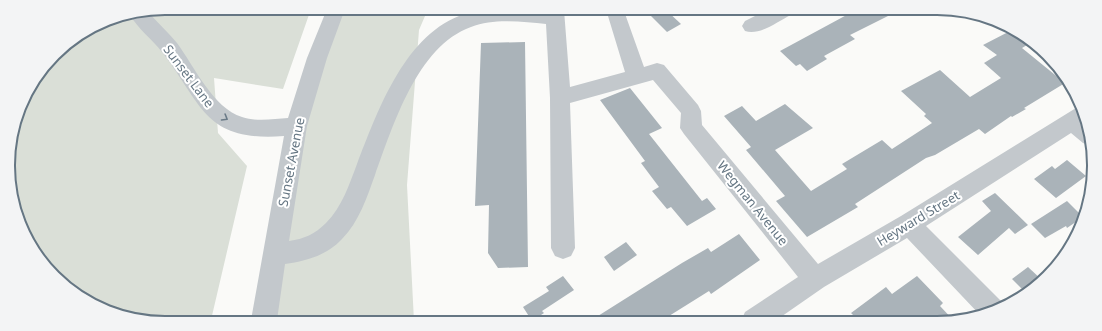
<svg xmlns="http://www.w3.org/2000/svg" width="1102" height="331" font-family="'Noto Sans',sans-serif">
  <style>
    .green { fill: #dadfd7 }
    .building { fill: #aab3b9 }
    .lines { fill: none; stroke-linecap: round; stroke-linejoin: round }
    .minor { fill: #c3c8cc; fill-rule: evenodd }
    .oneway { stroke: #6a7a87 }
    .labels { text-anchor: middle; dominant-baseline: central; stroke-width: 4; stroke-linejoin: round; paint-order: stroke }
    .street-label { font-size: 13px; fill: #657683; stroke: #fff }
    .rim { fill: none; stroke: #657683; stroke-width: 2 }
  </style>
  <rect width="100%" height="100%" fill="#fafaf8"/>
  <!-- green -->
  <g class="green">
    <path d="M166 8 311 9 283 89 214 78 218 133 247 166 211 320H135L78 297 35 253 13 206 9 145 24 96 61 47 105 20Z"/>
    <path d="M336 9H428L419 30 407 185 414 321 264 320 274 254 317 58Z"/>
  </g>
  <!-- building -->
  <g class="building">
    <path d="M663 10H666L681 24 667 32 651 16Z"/>
    <path d="M854 11H898L850 35 855 39 824 56 827 59 807 71 800 64 796 66 780 51Z"/>
    <path d="M1012 30 1032 42 1022 48 1065 83 1024 108 1026 109 1012 117 1011 116 985 134 979 129 935 155 926 158 855 204 858 207 807 237 776 201 785 196 746 150 751 147 724 116 742 106 756 121 785 104 813 128 775 150 811 191 847 169 842 164 882 140 892 149 932 123 924 116 926 114 901 91 940 70 970 97 1001 78 984 63 997 55 983 45Z"/>
    <path d="M525 42 528 267 498 268 488 253 489 205 475 206 481 43Z"/>
    <path d="M630 88 662 128 649 134 702 201 707 198 716 209 687 226 671 207 667 209 652 191 659 187 641 163 645 161 600 100Z"/>
    <path d="M1067 160 1086 176 1056 198 1034 179 1052 166 1055 169Z"/>
    <path d="M995 193 1028 225 1015 234 1009 228 978 255 958 237 991 211 982 201Z"/>
    <path d="M1067 201 1083 217 1067 228 1066 226 1045 238 1031 224Z"/>
    <path d="M739 234 760 260 711 294 709 291 661 321H590L682 263 708 248 711 252Z"/>
    <path d="M626 242 637 255 614 271 604 257Z"/>
    <path d="M1028 267 1043 281 1026 293 1012 279Z"/>
    <path d="M563 276 574 290 542 311 544 313 532 321 523 307 549 291 546 287Z"/>
    <path d="M917 276 943 303 940 306 955 322 859 321 851 313 886 287 892 294Z"/>
  </g>
  <g class="lines">
    <!-- minor -->
    <g class="minor">
      <path d="M327 9H345L327 58 307 126 289 241C304 239 315 234 326 223 342 207 349 185 357 164 377 113 403 38 459 16 490 4 532 9 564 10L570 87 625 72 608 16 610 11 615 10 624 11 644 67 657 63 664 65 698 105 701 111 702 125 818 264 901 216 1076 108 1079 107 1091 135V146L1083 143 1071 133 926 226 1003 303 1004 306 997 311 980 315 907 238 824 287 775 321H741L745 312 798 277 684 134 680 128 681 113 653 80 570 103 575 248 571 256 563 259 555 256 551 248 550 98 546 24C522 22 494 18 471 27 417 46 393 126 375 175 367 197 359 222 342 239 327 255 307 261 285 264L277 320H251L284 136C204 142 203 105 162 52 152 39 138 29 130 15L148 12C157 22 168 32 177 43 194 66 213 108 242 117 256 122 274 119 288 118L307 58Z"/>
      <path d="M767 10H793L791 15C778 21 760 36 745 31L742 26 745 21Z"/>
    </g>
  </g>
  <!-- one-way arrows -->
  <defs><path id="oneway-chevron" d="M-2-3.5L2.5 0L-2 3.5" fill="none" stroke-width="1.6" stroke-linecap="round" stroke-linejoin="round"/></defs>
  <use class="oneway" href="#oneway-chevron" transform="translate(225 118) rotate(31)"/>
  <g class="labels">
    <!-- street labels -->
    <g class="street-label">
      <text transform="translate(189 76) rotate(53)">Sunset Lane</text>
      <text transform="translate(291 162) rotate(-79)">Sunset Avenue</text>
      <text transform="translate(753 203) rotate(51)">Wegman Avenue</text>
      <text transform="translate(918 218) rotate(-31)">Heyward Street</text>
    </g>
  </g>
  <!-- crop -->
  <path d="M0 0H1102V331H0ZM165 15H937A150 150 0 0 1 1087 165V166A150 150 0 0 1 937 316H165A150 150 0 0 1 15 166V165A150 150 0 0 1 165 15Z" fill="#f3f4f5" fill-rule="evenodd"/>
  <path class="rim" d="M165 15H937A150 150 0 0 1 1087 165V166A150 150 0 0 1 937 316H165A150 150 0 0 1 15 166V165A150 150 0 0 1 165 15Z"/>
</svg>
